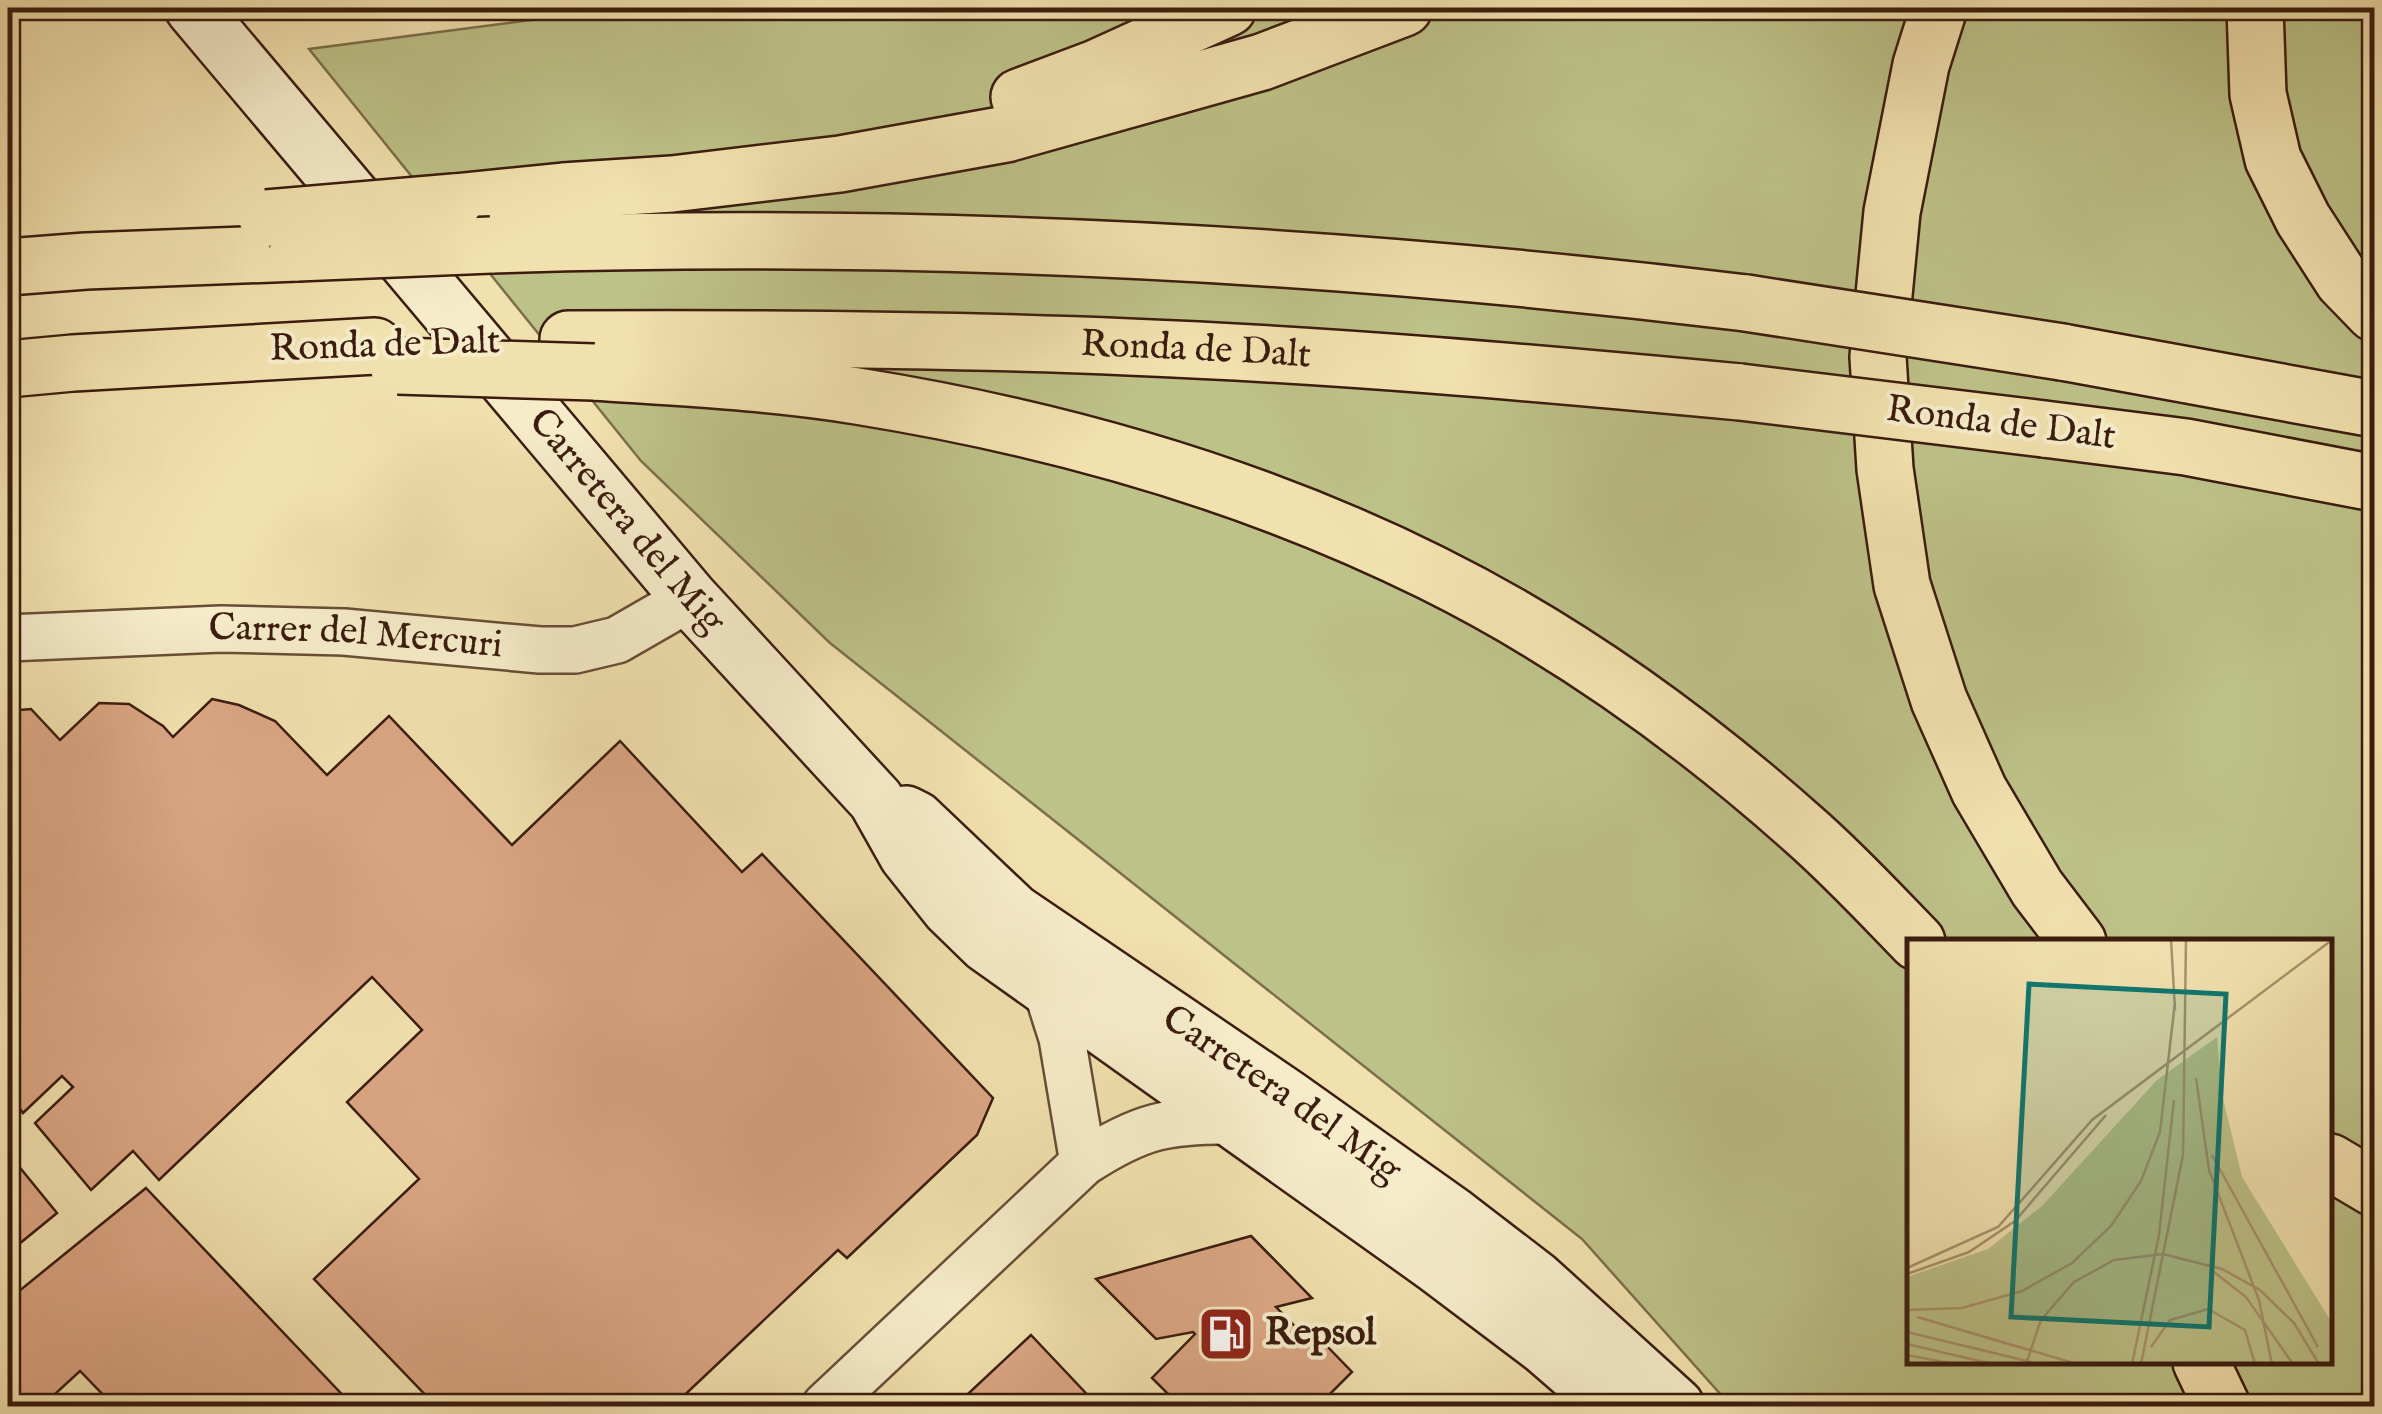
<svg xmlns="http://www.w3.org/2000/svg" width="2382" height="1414" font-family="'IM FELL English',serif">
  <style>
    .green { fill: #bdc288; stroke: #7c6f4b; stroke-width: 2.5; fill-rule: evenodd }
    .building { fill: #dba684; stroke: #3b1c0e; stroke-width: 2.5 }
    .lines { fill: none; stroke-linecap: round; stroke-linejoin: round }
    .street-casing { stroke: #684d36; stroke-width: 50 }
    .secondary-casing { stroke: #3b1c0e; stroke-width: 60 }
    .highway-casing { stroke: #3b1c0e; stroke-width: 60 }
    .street { stroke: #f6ecca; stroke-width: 45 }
    .secondary { stroke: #f6ecca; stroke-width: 55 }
    .highway { stroke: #f1e1ae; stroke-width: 55 }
    .highway-bridge-casing { stroke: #3b1c0e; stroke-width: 60; stroke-linecap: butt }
    .highway-bridge { stroke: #f1e1ae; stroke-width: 55 }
    .labels { text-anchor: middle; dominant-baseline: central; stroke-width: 8; stroke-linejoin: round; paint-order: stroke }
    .street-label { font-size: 38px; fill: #3b1c0e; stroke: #f6ecca }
    .poi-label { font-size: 38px; font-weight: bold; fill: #3b1c0e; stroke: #f6ecca; text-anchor: start }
    .inset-road { fill: none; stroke: #a8926e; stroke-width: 2.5 }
    .view { fill: #0f766e; fill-opacity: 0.15; stroke: #0f766e; stroke-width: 5 }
    .inset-edge { fill: none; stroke: #3b1c0e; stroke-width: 5 }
  </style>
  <rect width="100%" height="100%" fill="#f1e1ae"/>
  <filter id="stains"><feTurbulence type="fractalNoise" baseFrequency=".002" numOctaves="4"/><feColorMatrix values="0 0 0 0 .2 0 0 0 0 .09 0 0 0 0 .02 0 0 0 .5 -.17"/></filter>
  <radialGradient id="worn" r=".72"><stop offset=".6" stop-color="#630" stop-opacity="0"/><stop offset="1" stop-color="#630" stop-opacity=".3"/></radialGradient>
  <!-- green -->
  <path class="green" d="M624 8H2374V1406H1731L1582 1239 830 643 641 461 309 49ZM1910 942H2330V1362H1910Z"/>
  <!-- building -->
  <g class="building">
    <path d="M212 699 239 705 275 721 327 775 389 716 512 845 620 741 742 872 762 854 993 1098 977 1135 847 1258 838 1250 673 1406H436L314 1279 419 1179 347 1102 422 1030 372 977 159 1180 133 1151 91 1190 35 1123 73 1087 62 1076 23 1113 8 1092V1078L18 1069 8 1058V711L31 709 60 740 99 703 129 704 163 726 173 737Z"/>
    <path d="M8 1153 57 1213 8 1253Z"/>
    <path d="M146 1188 353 1406H114L80 1371 42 1406H8V1300Z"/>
    <path d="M1251 1236 1312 1298 1276 1307 1315 1347 1321 1340 1352 1372 1318 1406H1180L1152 1378 1195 1334 1193 1332 1156 1339 1096 1279Z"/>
    <path d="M1031 1335 1098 1406H955Z"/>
  </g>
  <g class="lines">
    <!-- street casing -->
    <g class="street-casing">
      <g id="street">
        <path id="s1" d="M8 638 221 629 344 632 540 650H575L617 640 690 598"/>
        <path d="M1042 975 1062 1038 1083 1163"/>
        <path d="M825 1406 1083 1163C1141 1125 1168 1120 1236 1121"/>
      </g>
    </g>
    <!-- secondary casing -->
    <g class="secondary-casing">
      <g id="secondary">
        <path id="s2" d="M193 8 690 598 876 800 907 855 950 909 986 944 1435 1264 1545 1347 1613 1406"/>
        <path id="s3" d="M906 814 916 819 1014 912 1288 1098 1454 1216 1536 1279 1676 1406"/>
      </g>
    </g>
    <!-- highway casing -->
    <g class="highway-casing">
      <g id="highway">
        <path d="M1939 8 1921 65 1892 212 1878 357 1885 469 1902 585 1939 700 1979 790 2037 888 2078 942"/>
        <path d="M2255 8 2258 94 2273 159 2303 219 2343 281 2374 313"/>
        <path d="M1019 97 1096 68 1228 8"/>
        <path d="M454 202 563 191 672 184 840 164 1006 134 1262 62 1404 8"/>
        <path d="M491 245C913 231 1328 252 1746 303"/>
        <path d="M8 267 86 261 297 253"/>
        <path id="s4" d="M568 339C755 338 942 339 1129 347 1333 355 1537 373 1740 392"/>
        <path d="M2062 352 2374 409"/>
        <path d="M8 369 73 363 375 346"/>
        <path d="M594 372C682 378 770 382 857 396 1056 428 1251 483 1432 573 1567 640 1692 730 1804 830 1844 865 1880 904 1917 942"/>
        <path d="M2044 429 2186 447 2374 483"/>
        <path d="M2330 1162 2374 1188"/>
        <path d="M2201 1362 2222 1406"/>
      </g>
    </g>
    <!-- street -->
    <use href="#street" class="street"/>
    <!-- secondary -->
    <use href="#secondary" class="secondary"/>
    <!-- highway -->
    <use href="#highway" class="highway"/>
    <!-- highway-bridge casing -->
    <g class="highway-bridge-casing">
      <g id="highway-bridge">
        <path d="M267 218 454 202"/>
        <path d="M297 253 491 245"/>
        <path d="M1746 303 2062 352"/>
        <path d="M398 366 594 372"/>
        <path d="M1740 392 2044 429"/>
      </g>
    </g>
    <!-- highway-bridge -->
    <use href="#highway-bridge" class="highway-bridge"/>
  </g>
  <!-- icons -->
  <defs>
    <g id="fuel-square" transform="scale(2.875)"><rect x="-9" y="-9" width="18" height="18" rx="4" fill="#8f2418" stroke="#f6ecca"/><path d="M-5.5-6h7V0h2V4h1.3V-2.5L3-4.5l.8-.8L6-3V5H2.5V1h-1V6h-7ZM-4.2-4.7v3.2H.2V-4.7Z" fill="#fff"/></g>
  </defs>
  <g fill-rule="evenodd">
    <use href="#fuel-square" x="1226" y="1334"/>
  </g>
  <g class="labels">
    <!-- street labels -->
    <g class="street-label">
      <text transform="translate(385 346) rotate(-2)">Ronda de Dalt</text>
      <text stroke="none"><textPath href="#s4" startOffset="628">Ronda de Dalt</textPath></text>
      <text transform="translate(2001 424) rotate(7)">Ronda de Dalt</text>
      <text stroke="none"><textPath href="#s2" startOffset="672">Carretera del Mig</textPath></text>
      <text stroke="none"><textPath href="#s1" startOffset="348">Carrer del Mercuri</textPath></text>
      <text stroke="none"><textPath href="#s3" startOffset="470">Carretera del Mig</textPath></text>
    </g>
    <!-- poi labels -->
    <g class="poi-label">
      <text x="1265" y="1334">Repsol</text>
    </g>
  </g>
  <!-- overview -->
  <g transform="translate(1907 939)">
    <rect width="425" height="425" fill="#f1e1ae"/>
    <path d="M310 98 315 155 335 238 425 384V425H0V338L81 310 135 267 250 141Z" fill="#bdc288"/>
    <path class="inset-road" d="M264 0 268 71M289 139 302 231 352 361 365 425M305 216 411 408M0 329 91 288 185 181 425 1M307 333 339 358 386 425M0 335 62 313 108 282 199 176M0 371 55 369 115 352 165 324 204 287 234 242 253 193 268 63M10 378 170 425M0 393 124 423M0 405 85 425M244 408 263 381 301 370 338 391 348 425M0 416 47 425M119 425 134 381 167 343 207 321 256 315 315 330 353 351 387 384 412 425M225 425 252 296 267 161M234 425 276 216 279 0"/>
    <path class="view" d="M122 45 319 55 302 388 104 378Z"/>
    <rect width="425" height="425" class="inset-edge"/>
  </g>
  <!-- margin -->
  <rect width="2382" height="1414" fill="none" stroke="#f1e1ae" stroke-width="40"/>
  <rect x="10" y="10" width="2362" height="1394" fill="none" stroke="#3b1c0e" stroke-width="5"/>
  <rect x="20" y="20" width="2342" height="1374" fill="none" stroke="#3b1c0e" stroke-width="2.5"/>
  <rect width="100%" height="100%" filter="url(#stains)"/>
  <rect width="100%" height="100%" fill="url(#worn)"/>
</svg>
